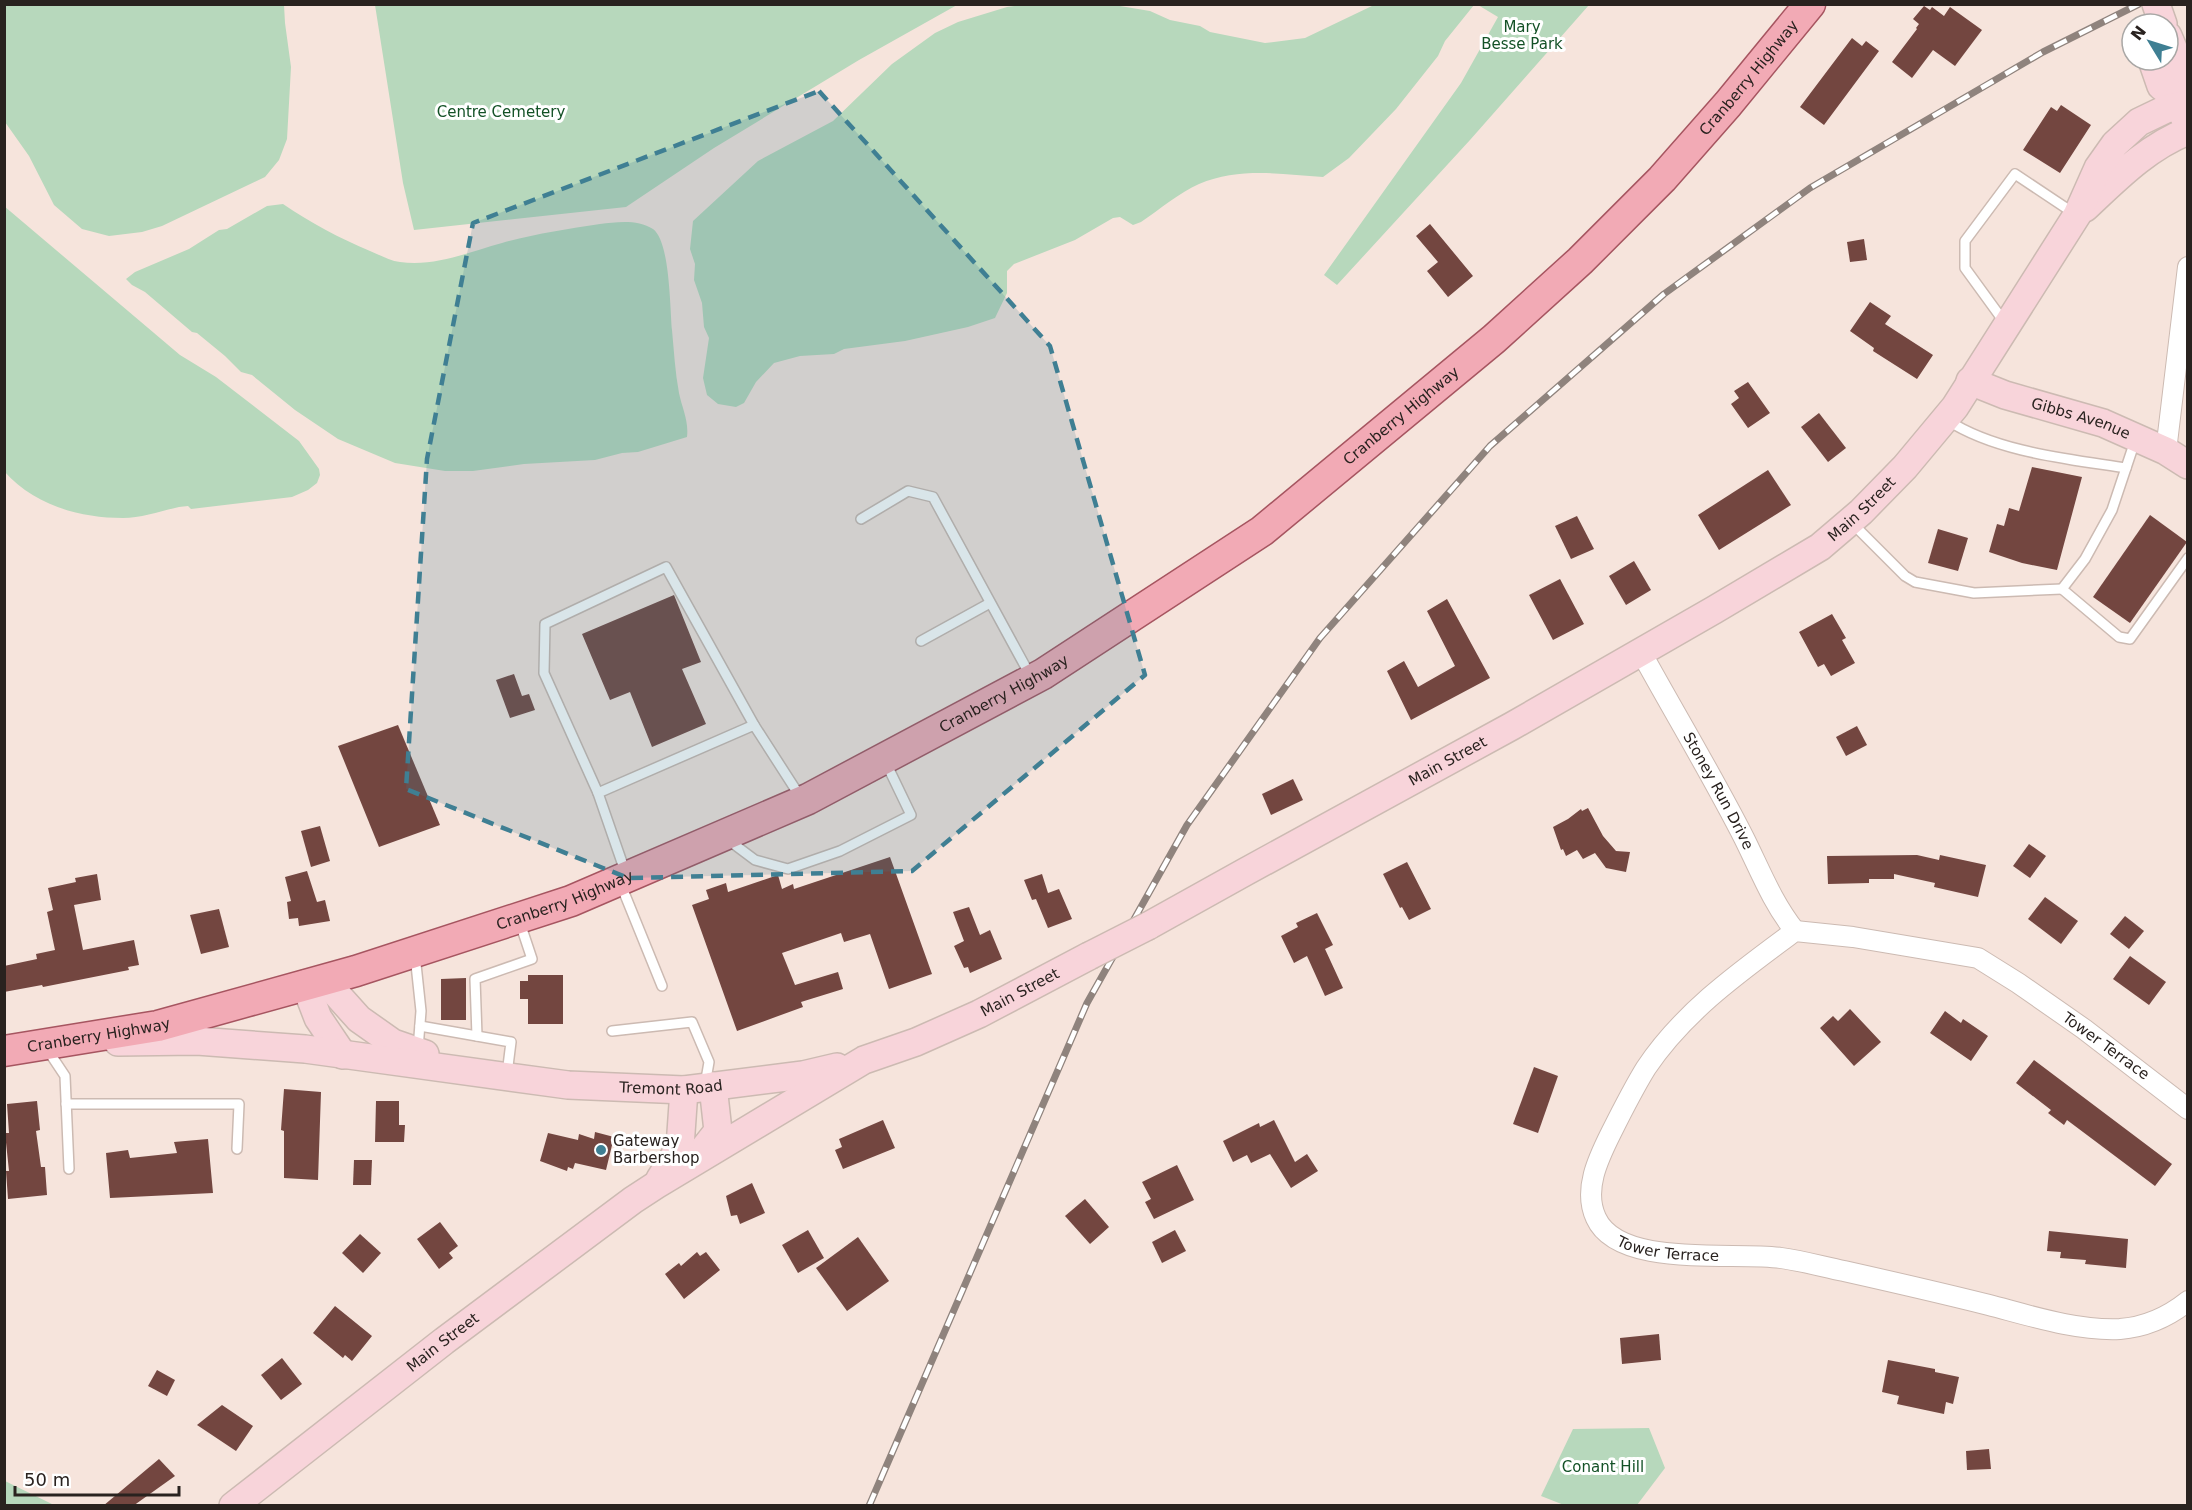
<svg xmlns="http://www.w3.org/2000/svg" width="2192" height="1510" font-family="'DejaVu Sans',sans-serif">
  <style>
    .green { fill: #b7d8bc }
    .building { fill: #734640 }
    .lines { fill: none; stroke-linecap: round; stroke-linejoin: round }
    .lane-casing { stroke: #ccbab2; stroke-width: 12 }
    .street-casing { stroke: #ccbab2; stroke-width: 22 }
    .secondary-casing { stroke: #ccbab2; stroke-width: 30 }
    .primary-casing { stroke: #a65560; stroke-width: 33 }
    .lane { stroke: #fff; stroke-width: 9 }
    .street { stroke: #fff; stroke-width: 20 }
    .secondary { stroke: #f8d4da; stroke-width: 27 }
    .primary { stroke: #f2aab5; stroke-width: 30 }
    .rail-casing { stroke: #8f837d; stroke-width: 7 }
    .rail { stroke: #fff; stroke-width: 4.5; stroke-dasharray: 14; stroke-linecap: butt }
    .secondary-bridge-casing { stroke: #ccbab2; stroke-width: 30; stroke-linecap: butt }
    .secondary-bridge { stroke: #f8d4da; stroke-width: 27 }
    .marked { fill: #3f7f93; fill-opacity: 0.2; stroke: #3f7f93; stroke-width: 4.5; stroke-dasharray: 12 8; stroke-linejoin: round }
    .poi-dot { fill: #3f7f93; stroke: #fff; stroke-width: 2 }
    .labels { text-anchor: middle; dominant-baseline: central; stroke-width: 6; stroke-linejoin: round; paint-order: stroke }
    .park-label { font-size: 15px; fill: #135126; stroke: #fff }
    .street-label { font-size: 15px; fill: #29221f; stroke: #fff }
    .poi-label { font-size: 15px; fill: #29221f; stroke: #fff; text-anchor: start }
  </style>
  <rect width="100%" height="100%" fill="#f6e4dc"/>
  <!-- green -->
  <g class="green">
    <path d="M1029 4 1114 5 1150 11 1170 20 1200 26 1210 32 1265 43 1305 38 1374 5H1474L1445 41 1438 56 1396 109 1349 158 1323 177C1281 174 1239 167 1199 184 1180 192 1159 210 1141 222L1133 225 1120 217 1113 218 1075 240 1014 264 1007 271V293L995 318 968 327 905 341 844 349 834 354 800 356 774 363 756 382 744 403 736 407 718 404 707 395 703 378 709 338 704 327 702 303 694 280 695 264 690 249 693 221 758 161 833 121 892 64 935 33 958 22 1007 7Z"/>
    <path d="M4 5H284L285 23 291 67 287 139 279 160 265 177 162 226 142 232 109 236 82 229 54 205 29 156 5 122Z"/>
    <path d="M375 5V4L957 5 859 60 714 148 626 207 414 230 403 183Z"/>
    <path d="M1478 5H1589L1470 140 1337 285 1324 275 1461 83 1498 17Z"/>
    <path d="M283 204C311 223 339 238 370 251 380 255 390 261 400 262 435 267 469 252 502 243 534 234 567 229 600 224 616 222 638 219 653 229 670 241 670 308 672 330 674 351 675 372 679 393 682 408 689 421 687 437L638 452 622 453 595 460 524 464 473 471H445L395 463 338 439 295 410 252 375 241 372 225 356 197 333 192 332 145 292 132 285 126 279 135 272 189 249 219 230 227 229 267 206Z"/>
    <path d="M4 206 180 355 216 377 299 441 319 469 320 475 317 483 308 490 292 497 191 509 188 506 179 507C161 511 141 518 123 518 79 518 34 505 4 471Z"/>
    <path d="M1649 1428 1665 1468 1637 1505H1564L1541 1496 1573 1429Z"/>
    <path d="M5 1481 54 1505H5Z"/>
  </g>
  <!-- building -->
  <g class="building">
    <path d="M1924 6 1930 10 1932 7 1944 16 1950 7 1982 30 1955 66 1933 50 1912 78 1892 62 1917 29 1916 28 1919 24 1913 19Z"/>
    <path d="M1852 38 1862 46 1866 41 1879 51 1824 125 1800 107Z"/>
    <path d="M2061 105 2091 125 2060 173 2023 150 2051 107 2057 111Z"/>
    <path d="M1430 224 1473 276 1448 297 1427 271 1438 262 1416 236Z"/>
    <path d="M1864 239 1867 260 1850 262 1847 242Z"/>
    <path d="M1870 302 1891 316 1885 324 1933 355 1917 379 1873 351 1874 348 1850 331Z"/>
    <path d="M1748 382 1770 413 1748 428 1731 404 1739 398 1734 391Z"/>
    <path d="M1819 413 1846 448 1828 462 1801 427Z"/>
    <path d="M2032 467 2082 477 2057 570 2022 563 1989 552 1997 524 2004 526 2009 508 2019 511Z"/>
    <path d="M1768 470 1791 505 1719 550 1698 515Z"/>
    <path d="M2150 515 2187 542 2130 623 2093 597Z"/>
    <path d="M1577 516 1594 549 1571 559 1555 526Z"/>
    <path d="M1938 529 1968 538 1958 571 1928 563Z"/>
    <path d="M1634 561 1651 590 1626 605 1609 576Z"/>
    <path d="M1560 579 1584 624 1553 640 1529 595Z"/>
    <path d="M674 595 701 662 682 669 706 724 652 747 630 692 610 700 582 634Z"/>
    <path d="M1447 599 1490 678 1411 720 1387 671 1404 661 1418 687 1455 666 1427 611Z"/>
    <path d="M1832 614 1846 638 1842 640 1855 663 1831 676 1824 664 1818 667 1799 632Z"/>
    <path d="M514 674 522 696 529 694 535 710 510 718 496 680Z"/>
    <path d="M398 725 440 825 379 847 338 746Z"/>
    <path d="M1857 726 1867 745 1846 756 1836 737Z"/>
    <path d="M1293 779 1303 800 1271 815 1262 794Z"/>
    <path d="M1588 808 1603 836 1616 851 1630 852 1626 872 1606 868 1595 853 1583 859 1577 850 1566 856 1563 849 1561 850 1553 827 1568 819 1581 809 1582 811Z"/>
    <path d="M320 826 330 861 311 867 301 831Z"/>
    <path d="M2029 844 2046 856 2030 878 2013 866Z"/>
    <path d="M1917 855 1939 860 1940 855 1986 865 1978 897 1934 887 1935 883 1894 874V879H1869V883L1828 884 1827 856Z"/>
    <path d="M890 857 932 974 889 989 870 934 844 942 841 933 782 953 795 985 838 972 843 989 801 1002 803 1007 737 1031 692 905 709 899 706 890 726 883 728 892 778 875 782 889 793 884 794 889Z"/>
    <path d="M1407 862 1431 909 1409 920 1402 907 1400 908 1383 874Z"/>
    <path d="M307 871 317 902 325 900 330 921 299 926 298 918 289 919 287 902 291 901 285 877Z"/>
    <path d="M97 874 101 900 74 905 83 950 134 940 139 965 128 967 129 970 43 987 42 985 4 992V966L37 959 36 954 55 950 47 912 53 910 48 888 76 882 75 878Z"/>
    <path d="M1042 874 1048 893 1059 889 1072 919 1048 928 1036 899 1032 900 1024 880Z"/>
    <path d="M2045 897 2078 921 2061 944 2028 919Z"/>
    <path d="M969 907 980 935 990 930 1002 959 970 973 968 967 964 968 954 946 964 941 953 912Z"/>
    <path d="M219 909 229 947 201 954 190 915Z"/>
    <path d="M1317 913 1333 945 1325 949 1343 988 1325 996 1307 956 1294 963 1281 936 1298 927 1296 923Z"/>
    <path d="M2125 916 2144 931 2129 949 2110 934Z"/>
    <path d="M2130 956 2166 982 2149 1005 2113 979Z"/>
    <path d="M528 975H563V1024H528V999H520V981H528Z"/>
    <path d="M466 978V1020H441V979Z"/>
    <path d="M1850 1009 1881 1042 1854 1066 1820 1028 1833 1016 1838 1021Z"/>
    <path d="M1945 1011 1961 1023 1963 1019 1988 1036 1971 1061 1930 1033Z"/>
    <path d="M2034 1060 2172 1164 2155 1186 2067 1120 2064 1125 2048 1113 2051 1110 2016 1083Z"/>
    <path d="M1534 1067 1558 1076 1538 1133 1513 1124Z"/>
    <path d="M284 1089 321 1092 318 1180 284 1178V1131L281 1130Z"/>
    <path d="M37 1101 40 1130 36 1131 41 1167H45L47 1195 8 1199 6 1171H9L5 1133H9L7 1104Z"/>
    <path d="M376 1101H399V1125H405L404 1142H375Z"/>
    <path d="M883 1120 895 1148 843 1169 835 1150 842 1147 839 1139Z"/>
    <path d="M1274 1120 1295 1162 1307 1154 1318 1171 1291 1188 1270 1154 1251 1163 1247 1155 1233 1162 1223 1141 1259 1123 1260 1127Z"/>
    <path d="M595 1132 614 1137 606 1170 575 1163 573 1169 568 1167 567 1171 540 1161 548 1133 578 1140 579 1134 594 1139Z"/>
    <path d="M208 1139 213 1193 110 1198 106 1153 128 1150 130 1158 177 1153 174 1142Z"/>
    <path d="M354 1160H372L371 1185H353Z"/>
    <path d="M1177 1165 1194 1200 1154 1219 1145 1202 1151 1199 1142 1182Z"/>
    <path d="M752 1183 765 1213 740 1224 737 1215 731 1216 726 1196Z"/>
    <path d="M1085 1199 1109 1227 1090 1244 1065 1216Z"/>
    <path d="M440 1222 458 1246 449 1253 453 1258 439 1269 417 1239Z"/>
    <path d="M808 1230 824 1258 798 1273 782 1245Z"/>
    <path d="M1175 1230 1186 1251 1162 1263 1152 1242Z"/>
    <path d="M2049 1231 2128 1239 2126 1268 2085 1264 2086 1260 2060 1258 2061 1252 2047 1251Z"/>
    <path d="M360 1234 381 1253 363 1273 342 1253Z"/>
    <path d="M858 1237 889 1281 847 1311 816 1268Z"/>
    <path d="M697 1252 700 1256 706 1252 720 1270 684 1299 665 1274 679 1263 681 1266Z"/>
    <path d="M335 1306 372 1336 352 1361 345 1355 343 1358 313 1333Z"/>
    <path d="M1659 1334 1661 1360 1622 1364 1620 1338Z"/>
    <path d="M282 1358 302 1384 281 1400 261 1375Z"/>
    <path d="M1888 1360 1935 1369V1372L1959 1377 1953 1404 1946 1402 1944 1414 1897 1404 1899 1396 1882 1392Z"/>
    <path d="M157 1370 175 1380 167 1396 148 1386Z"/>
    <path d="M222 1405 253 1426 236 1451 197 1425Z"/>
    <path d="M1989 1449 1991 1469 1967 1470 1966 1451Z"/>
    <path d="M159 1459 175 1476 133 1506H103Z"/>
  </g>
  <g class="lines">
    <!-- lane casing -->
    <g class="lane-casing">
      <g id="lane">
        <path d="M2005 323 1965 268V241L2015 174 2075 214"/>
        <path d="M1947 420C1996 452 2068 459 2126 468"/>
        <path d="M2135 441 2112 510 2085 559 2062 589 2119 637 2130 639 2188 558"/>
        <path d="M861 519 908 491 933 497 1031 677"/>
        <path d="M1852 523 1905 576 1915 582 1974 593 2062 589"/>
        <path d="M921 641 990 603"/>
        <path d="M598 793 544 673 545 624 666 567 754 725"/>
        <path d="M727 839 755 860 788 869 840 851 911 815 886 763"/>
        <path d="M626 874 598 793 754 725 801 798"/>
        <path d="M621 885 662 986"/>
        <path d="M415 955 421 1011 418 1049"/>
        <path d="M420 1026 511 1042 507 1074"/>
        <path d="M612 1031 692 1022 709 1062 705 1085"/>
        <path d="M477 1036 475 979 532 959 520 923"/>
        <path d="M47 1049 65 1076 69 1169"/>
        <path d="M66 1104H239L237 1149"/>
      </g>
    </g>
    <!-- street casing -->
    <g class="street-casing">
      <g id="street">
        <path d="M2166 451 2188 267"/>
        <path id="s1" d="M1641 652C1675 714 1712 775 1744 838 1760 870 1772 902 1795 931"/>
        <path id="s2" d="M2188 1109 2084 1029 2018 983 1978 958 1853 937 1795 931C1741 971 1684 1011 1646 1068 1633 1089 1622 1111 1611 1133 1598 1159 1583 1190 1596 1218 1619 1269 1735 1251 1781 1258 1803 1261 1824 1267 1844 1271 1893 1282 1941 1293 1989 1305 2031 1316 2077 1331 2120 1329 2146 1327 2168 1317 2188 1301"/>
      </g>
    </g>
    <!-- secondary casing -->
    <g class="secondary-casing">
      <g id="secondary">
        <path d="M2156 4 2163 24"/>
        <path d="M2168 36 2187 81 2176 97"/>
        <path d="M2152 60 2161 86 2176 97 2185 119"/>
        <path d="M2085 208C2116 179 2147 147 2188 131"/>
        <path id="s3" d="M1970 381 2005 395 2103 423 2166 451 2188 465"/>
        <path id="s4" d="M1148 926 1245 872 1512 726 1714 610 1820 547 1861 512 1905 467 1955 407 2077 215 2098 168 2115 144 2139 122 2166 109 2188 104"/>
        <path d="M324 980 359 1019 393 1043 425 1054"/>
        <path d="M305 984 318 1018 343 1055"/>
        <path id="s5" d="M118 1042 197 1041 305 1049 568 1085 684 1090 803 1075 837 1067"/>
        <path d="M699 1155 718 1131 713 1086"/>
        <path d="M660 1179 680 1147 684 1090"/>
        <path id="s6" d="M233 1506 444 1341 633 1200 656 1185 864 1060 916 1042 979 1014 1089 956"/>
      </g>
    </g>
    <!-- primary casing -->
    <g class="primary-casing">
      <g id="primary">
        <path id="s7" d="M4 1051 158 1026 356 971 571 901 808 799 1043 674 1262 531 1494 339 1580 261 1662 179 1728 104 1810 4"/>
      </g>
    </g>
    <!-- lane -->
    <use href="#lane" class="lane"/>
    <!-- street -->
    <use href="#street" class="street"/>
    <!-- secondary -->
    <use href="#secondary" class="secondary"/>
    <!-- primary -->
    <use href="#primary" class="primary"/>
    <!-- rail casing -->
    <g class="rail-casing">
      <path id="rail" d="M869 1506 1087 1003 1187 825 1320 638 1490 446 1664 294 1810 188 2043 52 2139 4"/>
    </g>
    <!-- rail -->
    <use href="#rail" class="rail"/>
    <!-- secondary-bridge casing -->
    <g class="secondary-bridge-casing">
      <path id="secondary-bridge" d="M1089 956 1148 926"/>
    </g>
    <!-- secondary-bridge -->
    <use href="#secondary-bridge" class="secondary-bridge"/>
  </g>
  <!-- marked area -->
  <path class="marked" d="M819 91 1050 346 1145 675 912 871 628 878 406 789 427 459 473 223Z"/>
  <!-- markers -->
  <circle class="poi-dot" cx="601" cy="1150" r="6"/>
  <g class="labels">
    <!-- park labels -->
    <g class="park-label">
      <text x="1522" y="27">Mary<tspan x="1522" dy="17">Besse Park</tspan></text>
      <text x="501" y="112">Centre Cemetery</text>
      <text x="1603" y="1467">Conant Hill</text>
    </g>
    <!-- street labels -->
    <g class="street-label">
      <text stroke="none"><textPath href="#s7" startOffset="2040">Cranberry Highway</textPath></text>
      <text stroke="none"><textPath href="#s7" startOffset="1554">Cranberry Highway</textPath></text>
      <text stroke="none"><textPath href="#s3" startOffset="117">Gibbs Avenue</textPath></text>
      <text stroke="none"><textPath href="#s4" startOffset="828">Main Street</textPath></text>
      <text stroke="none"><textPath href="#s7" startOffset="1068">Cranberry Highway</textPath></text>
      <text stroke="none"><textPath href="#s4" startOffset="342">Main Street</textPath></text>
      <text stroke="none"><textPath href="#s1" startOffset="159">Stoney Run Drive</textPath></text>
      <text stroke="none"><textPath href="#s7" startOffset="582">Cranberry Highway</textPath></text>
      <text stroke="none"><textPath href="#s6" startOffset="944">Main Street</textPath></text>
      <text stroke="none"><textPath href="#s7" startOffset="96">Cranberry Highway</textPath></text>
      <text transform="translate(2106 1046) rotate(36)">Tower Terrace</text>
      <text stroke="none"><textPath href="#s5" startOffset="556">Tremont Road</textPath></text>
      <text stroke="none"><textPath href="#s2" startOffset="894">Tower Terrace</textPath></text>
      <text stroke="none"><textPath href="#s6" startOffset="266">Main Street</textPath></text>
    </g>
    <!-- poi labels -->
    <g class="poi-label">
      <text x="613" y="1141">Gateway<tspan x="613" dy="17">Barbershop</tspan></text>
    </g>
  </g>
  <!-- border -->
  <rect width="2192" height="1510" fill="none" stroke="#29221f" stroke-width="12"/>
  <!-- north arrow -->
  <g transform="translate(2150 42) rotate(308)"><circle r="28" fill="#ffffff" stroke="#a9a7a5" stroke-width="1.5"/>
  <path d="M0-4.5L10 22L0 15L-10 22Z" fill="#3f7f93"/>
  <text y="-9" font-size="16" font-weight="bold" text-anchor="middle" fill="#29221f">N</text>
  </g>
  <!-- scale -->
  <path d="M15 1486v9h164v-9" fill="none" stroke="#29221f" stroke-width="3"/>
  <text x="24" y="1486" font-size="18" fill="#29221f" stroke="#ffffff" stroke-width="4.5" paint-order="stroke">50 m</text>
</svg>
